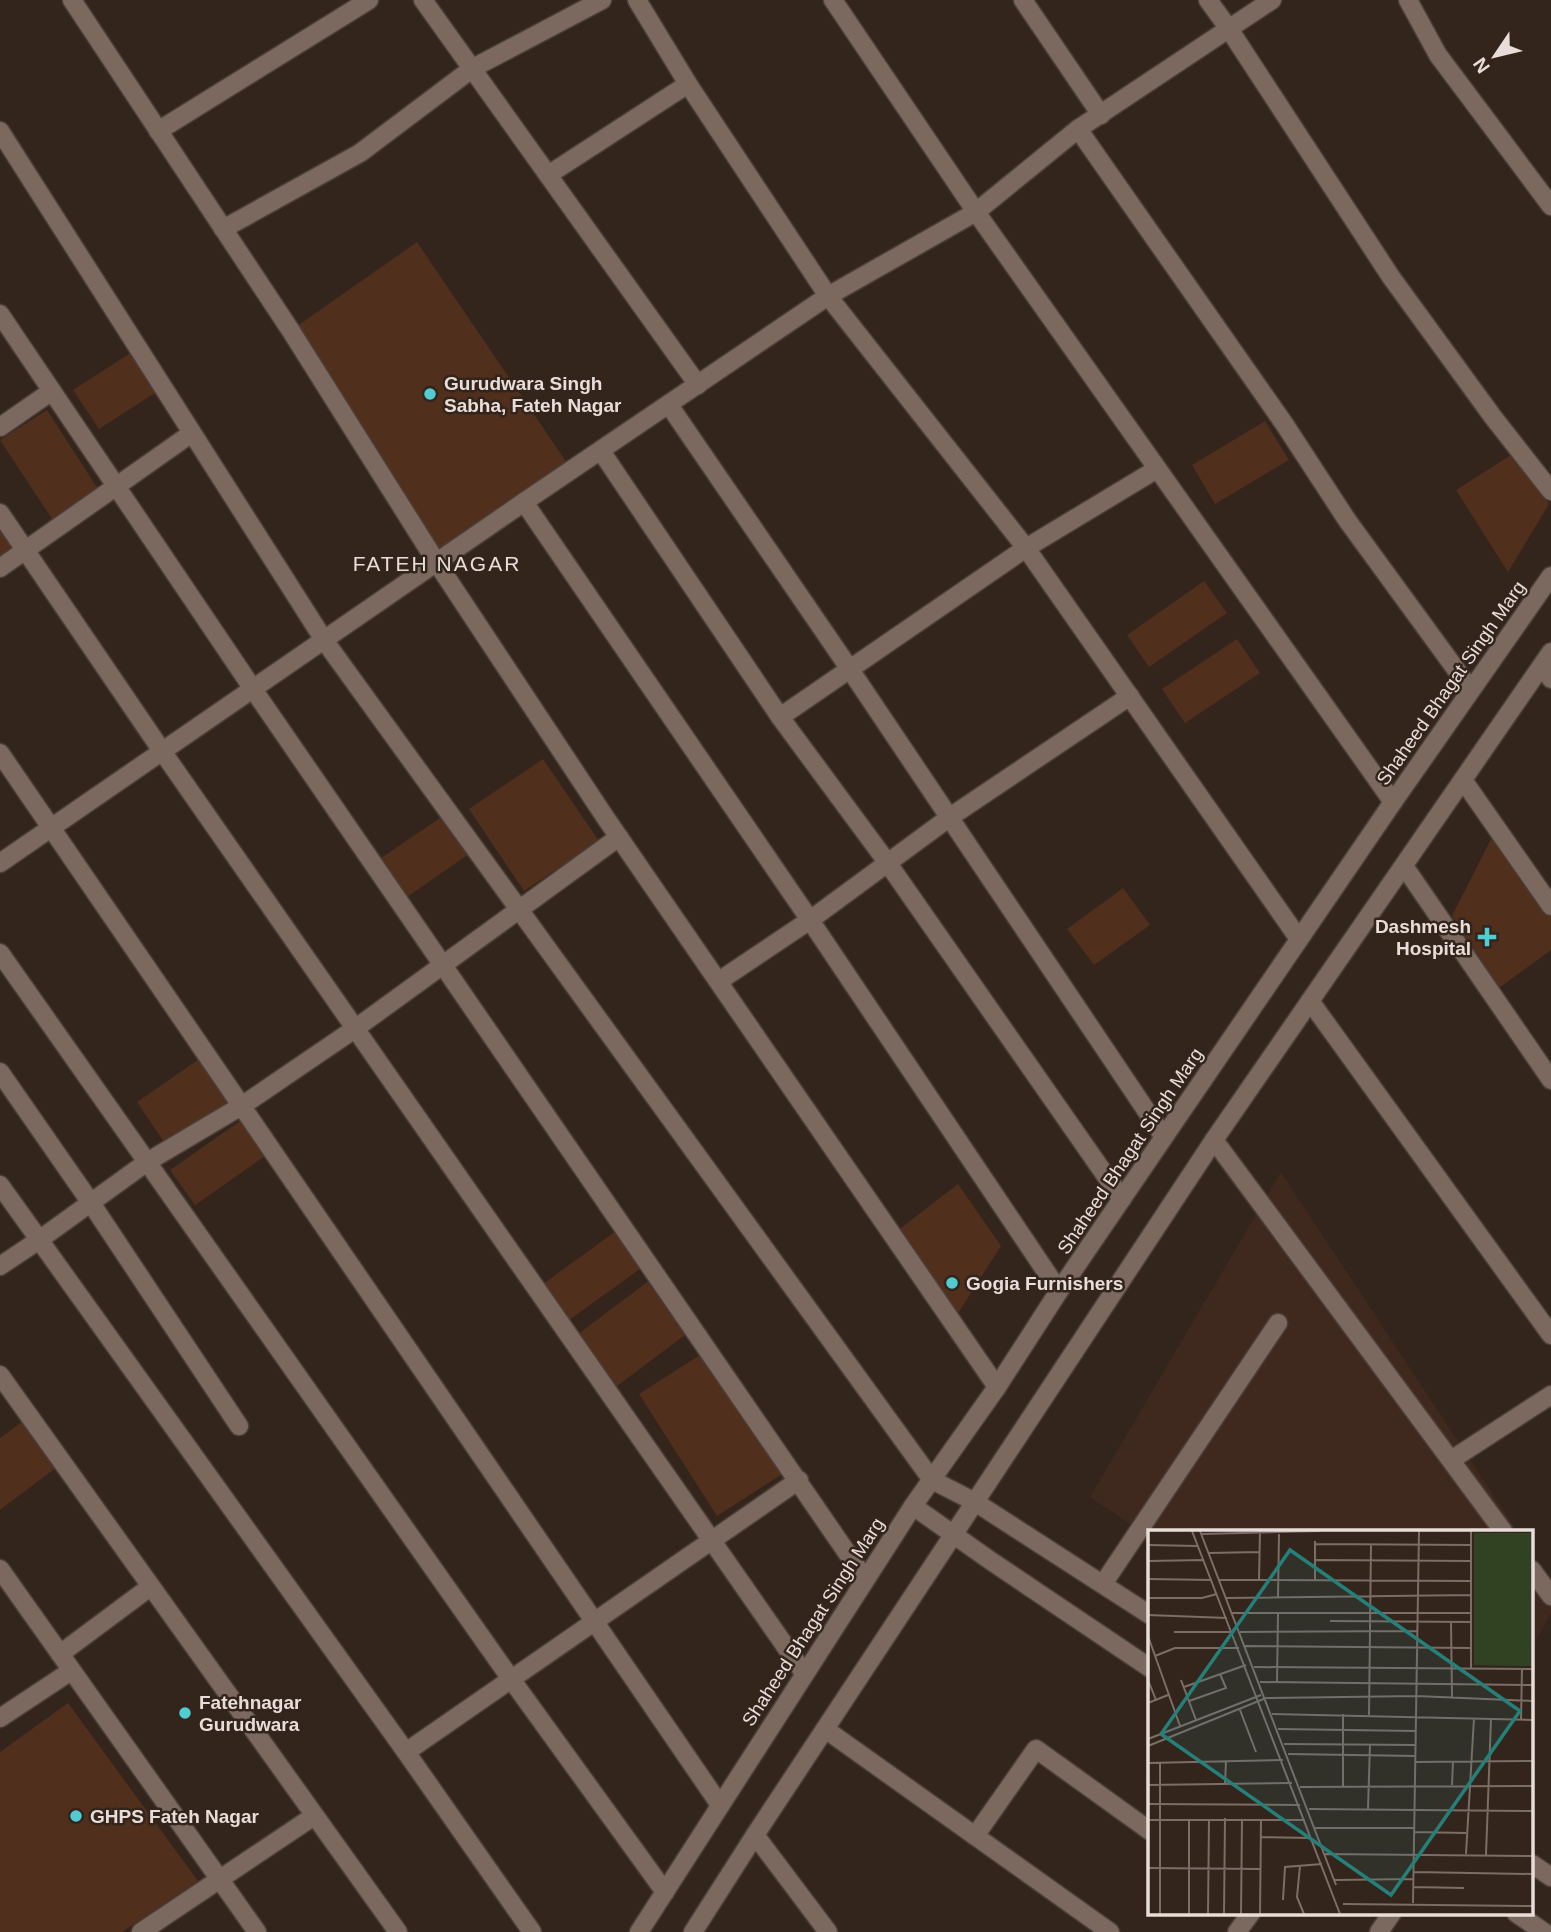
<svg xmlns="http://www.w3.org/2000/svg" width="1551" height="1932" font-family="Arial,sans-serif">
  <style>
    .built { fill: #3f291e }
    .building { fill: #502f1c }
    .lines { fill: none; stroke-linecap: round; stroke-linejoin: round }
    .minor-casing { stroke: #4c3f38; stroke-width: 21 }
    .tertiary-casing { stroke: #4c3f38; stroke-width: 21 }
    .secondary-casing { stroke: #4c3f38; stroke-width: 21 }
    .minor { stroke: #7b6960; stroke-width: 18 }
    .tertiary { stroke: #7b6960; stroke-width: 18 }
    .secondary { stroke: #7b6960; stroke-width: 18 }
    .poi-dot { fill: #51ccd2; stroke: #33241c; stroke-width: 2.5 }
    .labels { text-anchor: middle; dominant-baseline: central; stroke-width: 5; stroke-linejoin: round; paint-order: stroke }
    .poi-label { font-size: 19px; font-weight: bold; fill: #e8ddd8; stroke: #33241c; text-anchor: start }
    .street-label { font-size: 19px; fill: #e8ddd8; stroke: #33241c }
    .neighbourhood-label { font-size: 21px; letter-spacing: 2px; fill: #e8ddd8; stroke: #33241c }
    .inset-road { fill: none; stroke: #7b6e67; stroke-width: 2 }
    .view { fill: #258079; fill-opacity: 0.15; stroke: #258079; stroke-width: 3.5 }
    .inset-edge { fill: none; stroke: #e8ddd8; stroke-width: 3.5 }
  </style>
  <rect width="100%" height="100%" fill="#33241c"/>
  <!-- built -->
  <g class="built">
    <path d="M1281 1172 1517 1531H1150V1537L1090 1497Z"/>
    <path d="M1532 1554 1551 1583V1614L1532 1647Z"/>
  </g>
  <!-- building -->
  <g class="building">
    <path d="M417 242 567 463 438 551 297 326Z"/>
    <path d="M132 352 158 391 99 429 73 390Z"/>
    <path d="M47 410 98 489 52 519 0 440Z"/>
    <path d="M1265 421 1289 460 1215 504 1192 465Z"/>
    <path d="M1514 453 1549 504 1508 572 1456 490Z"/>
    <path d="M0 524 16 546 0 557Z"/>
    <path d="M1204 581 1227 613 1149 667 1127 635Z"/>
    <path d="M1237 639 1260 673 1185 723 1162 689Z"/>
    <path d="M543 759 599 841 524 891 469 809Z"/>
    <path d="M443 816 469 854 407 897 381 858Z"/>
    <path d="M1492 837 1551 917V950L1499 988 1452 916Z"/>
    <path d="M1123 888 1150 925 1094 965 1067 929Z"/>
    <path d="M202 1057 231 1100 166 1145 137 1102Z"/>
    <path d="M243 1119 268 1154 195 1205 170 1170Z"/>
    <path d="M958 1184 1001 1246 953 1321 893 1234Z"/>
    <path d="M620 1228 647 1264 565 1323 539 1287Z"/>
    <path d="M654 1277 693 1329 613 1389 574 1337Z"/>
    <path d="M706 1351 784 1473 717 1516 639 1394Z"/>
    <path d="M23 1421 57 1467 0 1510V1438Z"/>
    <path d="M68 1703 198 1881 122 1932H0V1752Z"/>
  </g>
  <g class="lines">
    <!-- minor casing -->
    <g class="minor-casing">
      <g id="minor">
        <path d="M72 0 291 331 437 563 605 817 997 1387"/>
        <path d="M423 0 698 385"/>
        <path d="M637 0 688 84 828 296 1026 548 1299 939"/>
        <path d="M833 0 976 212 1393 802"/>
        <path d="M1023 0 1101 115"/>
        <path d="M1208 0 1229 29 1391 277 1493 417 1551 491"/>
        <path d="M1408 0 1438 55 1551 206"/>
        <path d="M1078 129 1285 425 1347 520 1471 690"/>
        <path d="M0 131 324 640 932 1480"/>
        <path d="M158 131 369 0"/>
        <path d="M548 175 688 84"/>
        <path d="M223 229 360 153 473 68 602 0"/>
        <path d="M0 314 253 689 865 1579"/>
        <path d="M669 405 849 668 1164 1137"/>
        <path d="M0 427 52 391"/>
        <path d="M601 451 780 717 887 862 1122 1199"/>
        <path d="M524 502 810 920 1059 1291"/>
        <path d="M0 513 162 751 804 1673"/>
        <path d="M0 568 192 433"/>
        <path d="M1542 666 1551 679"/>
        <path d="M780 717 1026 548 1157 469"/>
        <path d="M0 753 720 1805"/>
        <path d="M1463 780 1551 906"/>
        <path d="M0 863 524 502 828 296 976 212 1078 129 1272 0"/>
        <path d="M1404 866 1551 1080"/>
        <path d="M0 953 511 1679 665 1892"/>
        <path d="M719 981 810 920 950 817 1130 696"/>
        <path d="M1310 1001 1551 1335"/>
        <path d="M0 1072 91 1203 239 1426"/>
        <path d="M1214 1140 1503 1531"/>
        <path d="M0 1185 406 1752 532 1932"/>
        <path d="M0 1266 39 1240 147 1162 243 1105 356 1028 619 837"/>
        <path d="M0 1375 398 1932"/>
        <path d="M1451 1460 1551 1395"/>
        <path d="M0 1569 257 1932"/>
        <path d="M1532 1570 1551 1596"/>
        <path d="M1103 1584 1278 1323"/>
        <path d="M60 1654 150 1587"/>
        <path d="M0 1718 71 1671"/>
        <path d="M825 1729 1110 1932"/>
        <path d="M406 1752 799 1480"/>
        <path d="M755 1835 828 1932"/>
        <path d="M975 1836 1036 1749 1150 1831"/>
        <path d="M141 1932 314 1816"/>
        <path d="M1237 1932 1251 1913"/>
        <path d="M1379 1932 1392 1913"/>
      </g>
    </g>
    <!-- tertiary casing -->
    <g class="tertiary-casing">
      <g id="tertiary">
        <path d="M932 1480 975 1502 1150 1615"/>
        <path d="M913 1506 991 1561 1150 1668"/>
        <path d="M1532 1864 1551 1877"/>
        <path d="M1516 1913 1544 1932"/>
      </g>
    </g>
    <!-- secondary casing -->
    <g class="secondary-casing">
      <g id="secondary">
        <path d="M639 1932 913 1506 997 1387 1059 1291 1164 1137 1393 802 1551 576"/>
        <path d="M693 1932 755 1835 1214 1140 1551 652"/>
      </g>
    </g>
    <!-- minor -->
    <use href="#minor" class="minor"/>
    <!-- tertiary -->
    <use href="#tertiary" class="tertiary"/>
    <!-- secondary -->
    <use href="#secondary" class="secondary"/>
  </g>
  <!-- markers -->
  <g class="poi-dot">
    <circle cx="430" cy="394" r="7"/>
    <path d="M1483.5 926.5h7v7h7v7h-7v7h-7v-7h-7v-7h7z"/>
    <circle cx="952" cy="1283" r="7"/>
    <circle cx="185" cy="1713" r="7"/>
    <circle cx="76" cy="1816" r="7"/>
  </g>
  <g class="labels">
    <!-- poi labels -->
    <g class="poi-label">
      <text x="444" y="383">Gurudwara Singh<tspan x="444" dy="22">Sabha, Fateh Nagar</tspan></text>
      <text x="1471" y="926" text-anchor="end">Dashmesh<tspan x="1471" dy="22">Hospital</tspan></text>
      <text x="966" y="1283">Gogia Furnishers</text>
      <text x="199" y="1702">Fatehnagar<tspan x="199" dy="22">Gurudwara</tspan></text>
      <text x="90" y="1816">GHPS Fateh Nagar</text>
    </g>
    <!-- street labels -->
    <g class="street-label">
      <text transform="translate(1451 683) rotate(-55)">Shaheed Bhagat Singh Marg</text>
      <text transform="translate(1130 1151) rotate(-56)">Shaheed Bhagat Singh Marg</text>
      <text transform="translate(813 1622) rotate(-57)">Shaheed Bhagat Singh Marg</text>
    </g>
    <!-- neighbourhood labels -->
    <g class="neighbourhood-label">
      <text x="437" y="563">FATEH NAGAR</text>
    </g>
  </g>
  <!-- overview -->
  <g transform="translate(1148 1530)">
    <rect width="385" height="385" fill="#33241c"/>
    <path d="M326 3H385V136L326 135Z" fill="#314222"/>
    <path class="inset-road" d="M44 1 192 384M52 1 188 355M112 1 111 50 323 51M323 1V138M53 4 172 1M167 14 323 15M0 15 50 16M61 23 111 22M168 30 323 31M0 31 56 30M0 49 64 50M71 50H111M167 50V11M130 67 131 4M0 68H54L69 64M78 68 323 65M84 83H323M0 85 79 88M182 91 323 92M303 92 304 167M26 102H85M92 102 269 101M0 106 32 196M97 116 323 118M7 126 27 118H91M106 137 385 139M0 150 8 170M33 150 48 190M112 152 385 155M129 152 130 83M36 157 98 135M41 171 78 158 72 144M0 173 20 165M92 180 108 222M124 184 385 190M221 185 223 14M373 189 374 139M130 199 268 201M0 209 113 165M136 214 268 215M0 216 118 168 269 166 385 171M140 224 268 226M268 232 385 231M0 233 135 230M12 233V384M77 254 78 231M0 255 144 253M304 255 305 231M152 257 385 256M195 257V184M0 274 152 275M161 279 385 281M220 279 222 214M0 290H157M167 298H267M266 302 318 303M112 307 164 308M177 324 385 326M318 324 326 188M338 325 343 189M152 336 149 367 156 384M0 338 112 339M266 342 385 344M186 350 265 349M265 357 316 358M135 370 137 337 174 334M265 373 271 1M195 374 385 376M41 384V289M60 384 61 289M76 384 77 288M93 384 94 289M112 384 113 289"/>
    <path class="view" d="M142 20 372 181 243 365 13 204Z"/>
    <rect width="385" height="385" class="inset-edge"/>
  </g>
  <!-- north arrow -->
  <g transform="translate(1495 56) rotate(235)" stroke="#33241c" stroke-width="5" paint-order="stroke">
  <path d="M0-5L12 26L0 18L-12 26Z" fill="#e8ddd8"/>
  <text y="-10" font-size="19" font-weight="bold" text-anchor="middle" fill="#e8ddd8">N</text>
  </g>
</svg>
